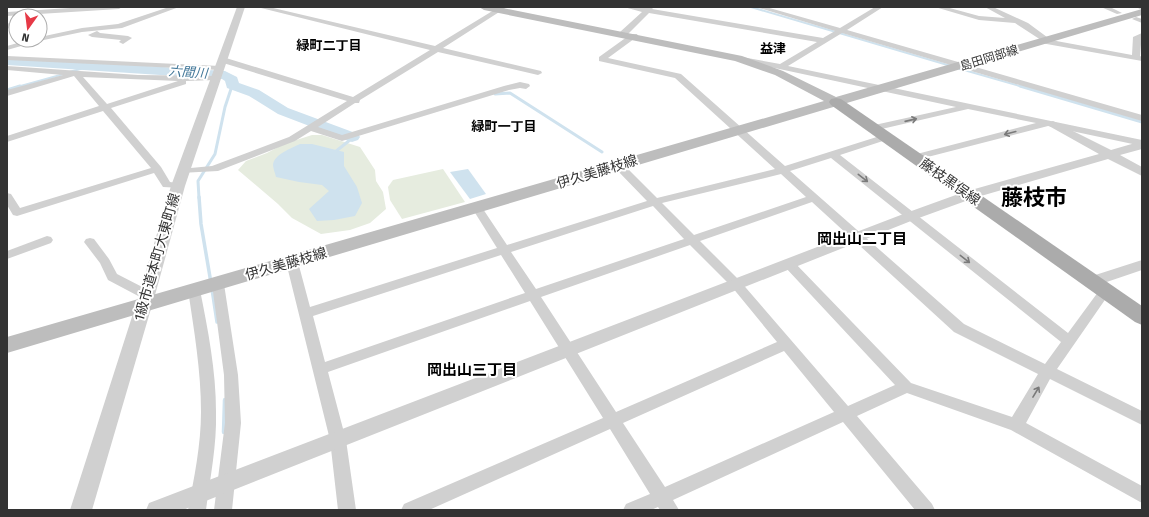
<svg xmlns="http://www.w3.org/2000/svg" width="1149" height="517" font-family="'Fira Sans','Noto Sans JP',sans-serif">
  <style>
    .green { fill: #e6ecdf }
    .water { fill: #cfe2ee }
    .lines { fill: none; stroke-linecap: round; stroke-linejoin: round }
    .stream-far3 { stroke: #cfe2ee; stroke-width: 2 }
    .stream-far2 { stroke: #cfe2ee; stroke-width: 3 }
    .stream-far1 { stroke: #cfe2ee; stroke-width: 3.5 }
    .stream { stroke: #cfe2ee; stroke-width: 4.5 }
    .river { fill: #cfe2ee; fill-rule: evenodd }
    .minor { fill: #d0d0d0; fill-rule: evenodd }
    .tertiary { fill: #d0d0d0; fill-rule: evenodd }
    .secondary { fill: #bdbdbd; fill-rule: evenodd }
    .primary { fill: #ababab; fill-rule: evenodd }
    .oneway { stroke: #7a7a7a }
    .labels { text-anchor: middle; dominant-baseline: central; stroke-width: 4; stroke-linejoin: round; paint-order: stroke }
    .far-street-label { font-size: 12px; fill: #333; stroke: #fff }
    .far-neighbourhood-label { font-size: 13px; font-weight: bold; fill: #000; stroke: #fff }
    .far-quarter-label { font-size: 13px; font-weight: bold; fill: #000; stroke: #fff }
    .far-water-label { font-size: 13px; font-style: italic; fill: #3f7597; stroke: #fff }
    .street-label { font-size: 14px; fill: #333; stroke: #fff }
    .neighbourhood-label { font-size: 15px; font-weight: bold; fill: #000; stroke: #fff }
    .town-label { font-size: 22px; font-weight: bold; fill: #000; stroke: #fff }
  </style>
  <rect width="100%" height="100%" fill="#fff"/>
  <!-- green -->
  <g class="green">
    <path d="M312 135H322L360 147 375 170 376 181 383 192 386 209 370 223 350 230 321 234 292 218 278 204 238 170 246 161 267 153 284 144Z"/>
    <path d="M443 169 465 202 402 219 390 200 388 187 393 180Z"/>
  </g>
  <!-- water -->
  <g class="water">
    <path d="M300 144H312L344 152V166L357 187 362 203 355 216 334 220 317 221 309 209 329 191 322 185 299 182 276 177C275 173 273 168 273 165 274 154 292 148 300 144Z"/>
    <path d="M468 169 486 194 470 199 450 172Z"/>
  </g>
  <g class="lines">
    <!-- stream-far3 -->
    <g class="stream-far3">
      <path d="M751 7 951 66"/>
      <path d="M957 68 1023 87"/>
      <path d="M69 72 92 66"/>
      <path d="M17 87 64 74"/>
      <path d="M231 87 232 85"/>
    </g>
    <!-- stream-far2 -->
    <g class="stream-far2">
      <path d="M1020 86 1142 122"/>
      <path d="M7 90 20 86"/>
      <path d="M495 94 510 93 602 152"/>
      <path d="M335 152 355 136"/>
      <path d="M199 198 198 181 215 154 225 107 232 86"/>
    </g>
    <!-- stream-far1 -->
    <g class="stream-far1">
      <path d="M199 197 201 224 211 283"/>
      <path d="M212 289 217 322"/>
    </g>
    <!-- stream -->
    <path class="stream" d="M224 432 225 400"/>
    <!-- river -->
    <path class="river" d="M7 57 225 71 237 77 239 83 259 90 288 108 358 134 360 137 358 140 352 142 346 140 278 114 249 96 227 88 225 81 222 79 7 65Z"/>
    <!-- minor -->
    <g class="minor">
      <path d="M86 7H122L119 9 7 16V12Z"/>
      <path d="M169 7H179L122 28 82 32 39 41 7 50V46L28 40H40V37L82 28 118 24Z"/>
      <path d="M257 7H269L435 46 499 7H507L443 48 541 71 542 73 538 75 438 52 360 100 359 103H355L318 127 342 135 504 86 520 82 529 84 530 86 526 89 520 88 509 90 342 141 311 131 295 141 218 171 180 173 179 171 180 169 212 166 289 137 347 101 220 62V58H226L353 97 430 50Z"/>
      <path d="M624 7H654L652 9 823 38 835 31 756 7H766L840 28 875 7H883L847 30 1142 115V121L842 33 788 66 1142 140V146L1048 126 916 160 913 159 911 157 913 155 1036 123 968 109 873 131 870 130 868 128 870 126 956 107 742 61 738 59 742 57 780 64 817 42 649 13 626 36H620V32L642 12Z"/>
      <path d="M935 7H946L979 16 1005 18 985 7H993L1028 23 1051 40 1132 55 1133 37 1142 33 1140 56 1142 57V61L1041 43V40L1015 23 979 20Z"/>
      <path d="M1101 7H1110L1122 13 1117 14Z"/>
      <path d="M1136 7H1142V10Z"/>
      <path d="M1136 17 1142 19V23L1132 19Z"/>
      <path d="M16 20V25L7 29V24Z"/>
      <path d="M97 31 100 33 128 36 132 38 123 44 119 42 121 40 92 37 88 35Z"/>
      <path d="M631 34H637L638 36 608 58 681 74 785 166 883 135H889L891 137 889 139 840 155 1068 333 1101 288 1105 287 1109 288 1111 291 1109 294 1057 369 1142 411V425L1050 379 1026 423 1142 486V503L1011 430 907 393 857 416 932 504 935 510H915L843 422 673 500 679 510H660L658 507 651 510H623L626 504 650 494 610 429 429 510H401L404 504 603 418 530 301 328 372 346 440 356 510H338L330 440 286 262 288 259H296L298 262 310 307 497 248 472 208 473 206H481L507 245 647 201 615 168 614 166 615 164H623L657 198 775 169 675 78 599 61V57ZM831 158 1061 342 1045 364 964 324 790 171ZM781 174 806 197 694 235 662 203ZM812 202 954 332 1038 374 1012 417 911 383 793 261H785L783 264 785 267 895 385 848 406 740 281 700 241ZM653 206 684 239 536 289 511 252ZM690 245 732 287 777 342 616 412 541 297ZM501 255 525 293 325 362 313 316ZM784 351 834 412 665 487 623 423Z"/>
      <path d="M7 56 220 66 224 68 220 70 7 60Z"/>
      <path d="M7 66 138 75 216 76 220 78 216 80 186 81V84L111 108 161 167 170 182 182 184 183 186 182 188 163 187 154 173 17 216 13 215 7 205V193L11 194 20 208 151 168 103 111 7 142V136L99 106 74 76 7 96V90L63 75 7 70ZM83 77 178 81 107 104Z"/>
      <path d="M47 236 51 237 53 240 51 243 7 259V251Z"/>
      <path d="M90 238 94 239 109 259 117 274 152 292 153 295 152 298 147 300 142 298 108 280 100 263 84 242 86 239Z"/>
      <path d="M218 280 222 281 224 284 238 375 241 423 232 510H214L225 423 224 375 212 284 214 281Z"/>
      <path d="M194 286 198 287 200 290C208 330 216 371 216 412 217 445 210 478 206 510H188C194 478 201 445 201 412 201 371 194 330 188 290L190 287Z"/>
    </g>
    <!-- tertiary -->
    <g class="tertiary">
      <path d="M237 7H245L185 186 155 295 92 510H70L139 295 171 186Z"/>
      <path d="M1053 121 1111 150 1142 141V149L1120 155 1142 167V176L1108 159 974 198 916 219 183 510H146L149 503 157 500 906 213 964 192 1099 154 1049 126 1047 124 1049 122Z"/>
      <path d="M1142 260V270L1092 287 1086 286 1084 282 1086 278Z"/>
    </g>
    <!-- secondary -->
    <path class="secondary" d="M479 7H498L742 56 783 71 836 97 1142 9V15L7 353V337L824 101 775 75 735 61 484 10Z"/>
    <!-- primary -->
    <path class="primary" d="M836 98 841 99 1142 306V325L1135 322 831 105 829 102 831 99Z"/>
  </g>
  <!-- one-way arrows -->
  <defs><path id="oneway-shaft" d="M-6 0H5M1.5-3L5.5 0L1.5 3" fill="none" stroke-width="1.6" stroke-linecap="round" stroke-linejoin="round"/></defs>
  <g class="oneway">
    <use href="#oneway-shaft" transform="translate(911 120) rotate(-13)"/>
    <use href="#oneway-shaft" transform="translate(1010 133) rotate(165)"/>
    <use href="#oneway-shaft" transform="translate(863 178) rotate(38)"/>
    <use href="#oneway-shaft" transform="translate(965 259) rotate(38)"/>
    <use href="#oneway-shaft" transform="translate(1036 392) rotate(-59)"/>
  </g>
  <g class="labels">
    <!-- far-street labels -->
    <g class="far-street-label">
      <text transform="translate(989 58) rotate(-17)">島田岡部線</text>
    </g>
    <!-- far-neighbourhood labels -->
    <g class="far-neighbourhood-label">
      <text x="329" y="45">緑町二丁目</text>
      <text x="504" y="126">緑町一丁目</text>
    </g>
    <!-- far-quarter labels -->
    <g class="far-quarter-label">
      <text x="773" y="48">益津</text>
    </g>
    <!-- far-water labels -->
    <g class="far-water-label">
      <text transform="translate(188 72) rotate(4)">六間川</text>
    </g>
    <!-- street labels -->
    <g class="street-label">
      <text transform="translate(597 172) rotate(-17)">伊久美藤枝線</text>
      <text transform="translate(950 182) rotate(35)">藤枝黒俣線</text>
      <text transform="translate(157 257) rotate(-74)">1級市道本町大東町線</text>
      <text transform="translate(286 264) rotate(-16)">伊久美藤枝線</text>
    </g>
    <!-- neighbourhood labels -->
    <g class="neighbourhood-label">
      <text x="862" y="239">岡出山二丁目</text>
      <text x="472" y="370">岡出山三丁目</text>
    </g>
    <!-- town labels -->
    <g class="town-label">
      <text x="1034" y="197">藤枝市</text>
    </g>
  </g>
  <!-- border -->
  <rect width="1149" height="517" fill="none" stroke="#333333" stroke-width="16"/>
  <!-- north arrow -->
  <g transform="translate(28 28) rotate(194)"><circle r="19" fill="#ffffff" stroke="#adadad"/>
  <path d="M0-3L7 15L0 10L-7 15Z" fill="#e63946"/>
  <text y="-6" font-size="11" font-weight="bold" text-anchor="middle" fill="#333333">N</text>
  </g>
</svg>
